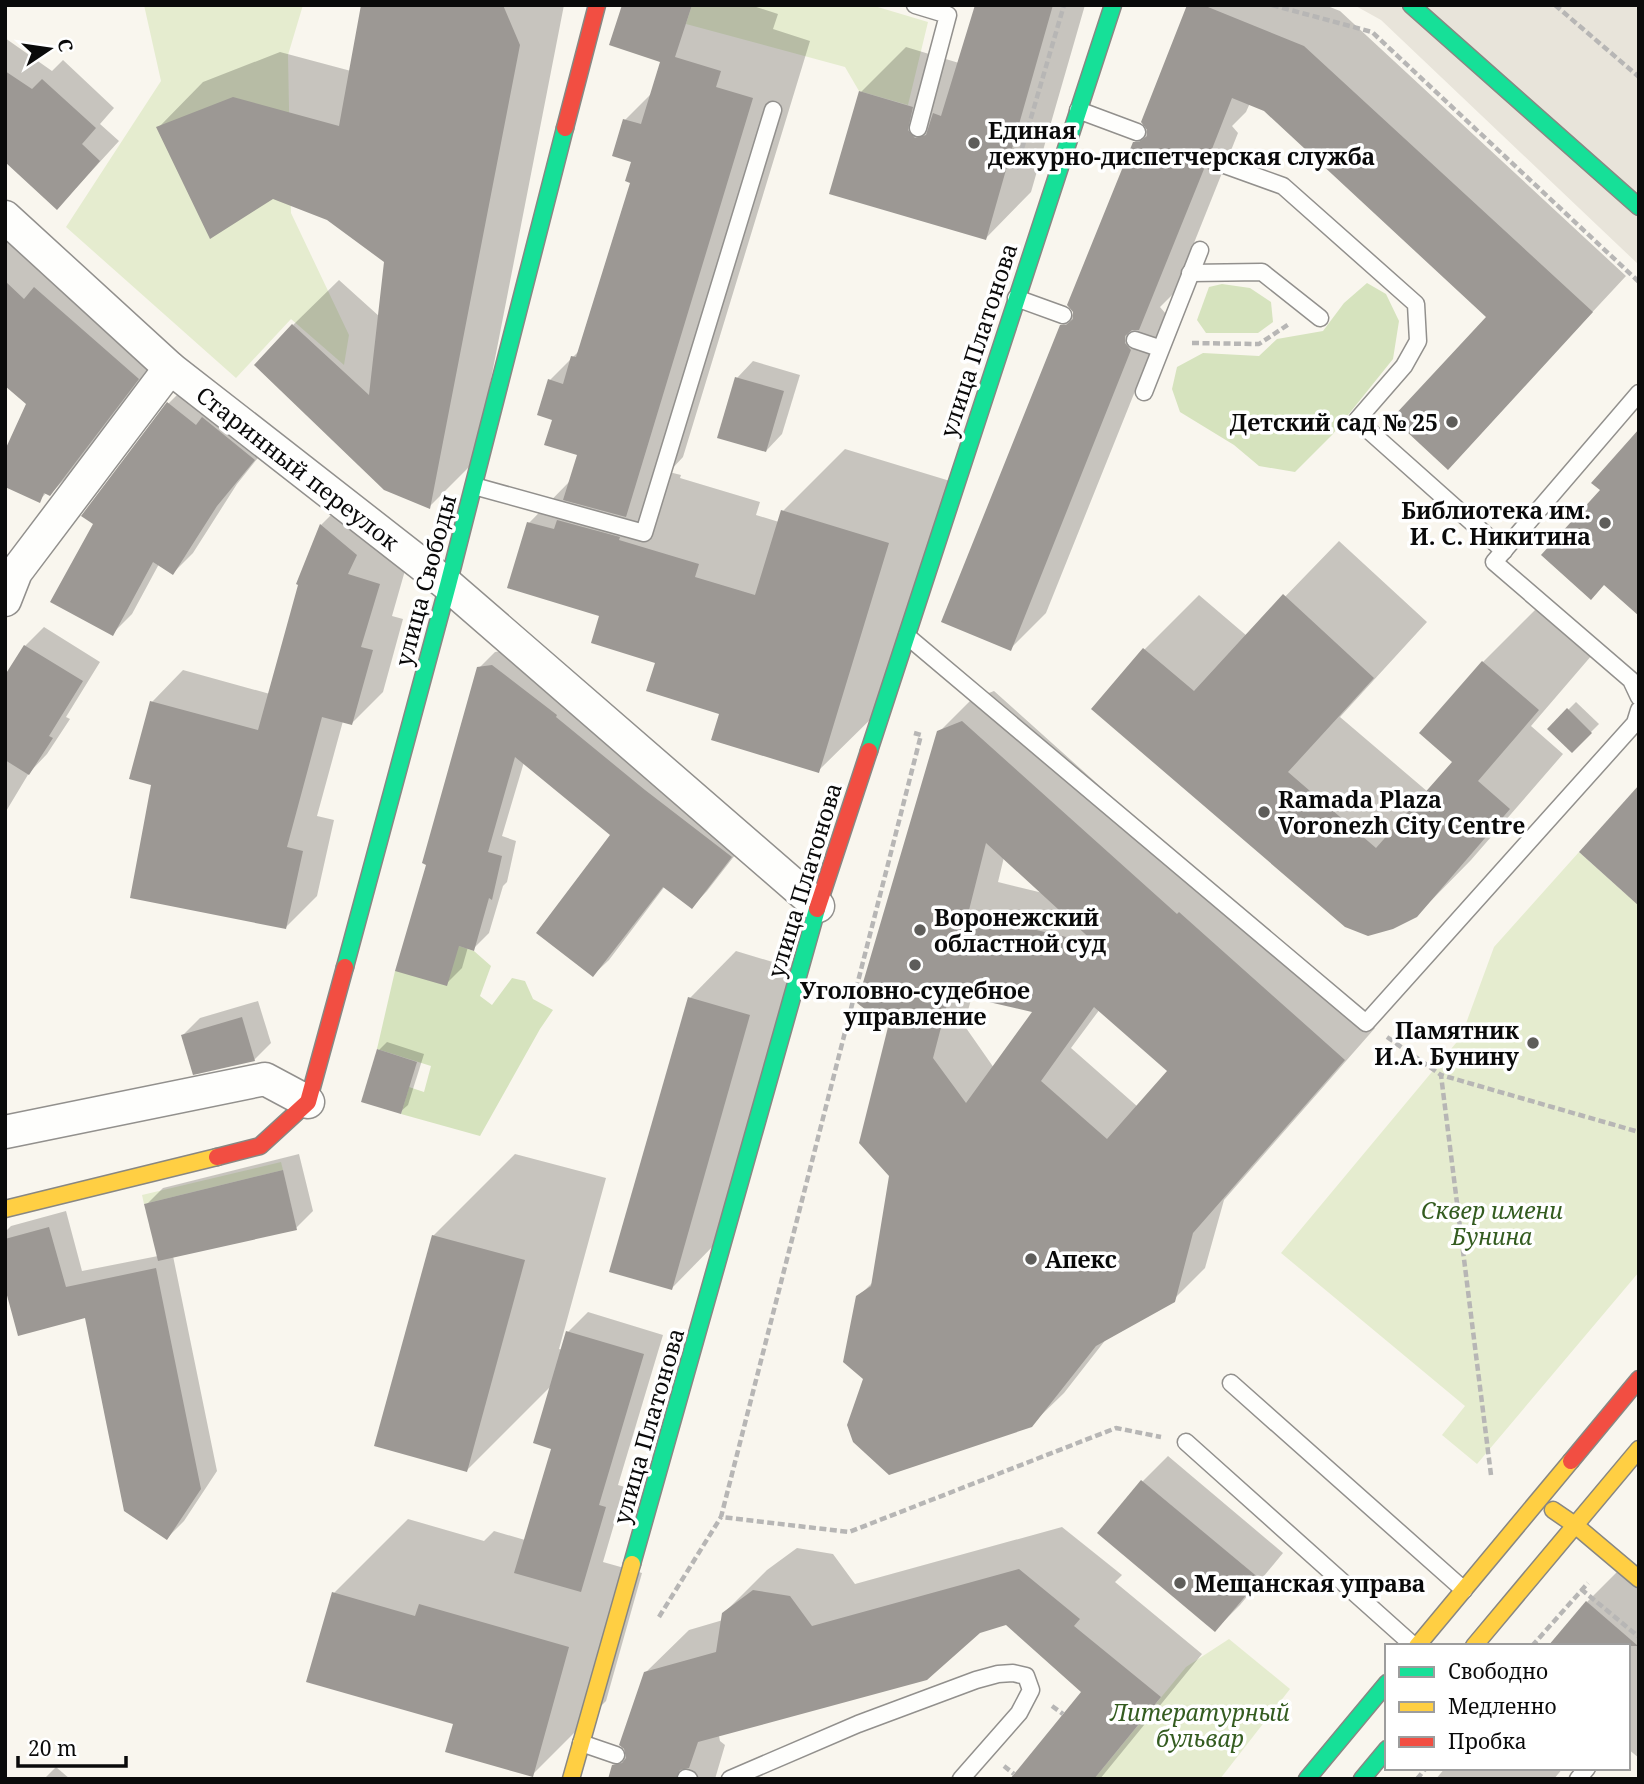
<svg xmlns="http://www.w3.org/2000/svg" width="1644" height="1784" font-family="'Noto Serif',serif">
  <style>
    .green { fill: #e5eccf }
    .forest { fill: #d6e3be }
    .plaza { fill: #e8e4da }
    .shadow { fill: #0003; fill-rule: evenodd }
    .building { fill: #9c9894; fill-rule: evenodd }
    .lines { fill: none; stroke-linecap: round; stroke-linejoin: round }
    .lane-casing { stroke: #92908d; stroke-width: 19 }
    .street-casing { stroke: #92908d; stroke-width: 35 }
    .fast-casing { stroke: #888783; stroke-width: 19 }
    .slow-casing { stroke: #888783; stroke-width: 19 }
    .jam-casing { stroke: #888783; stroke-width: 19 }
    .path { stroke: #b7b6b5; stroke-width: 4.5; stroke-dasharray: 7 3.5; stroke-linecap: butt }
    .lane { stroke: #fefefc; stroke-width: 16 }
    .street { stroke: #fefefc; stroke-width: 32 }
    .fast { stroke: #16e098; stroke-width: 16 }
    .slow { stroke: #ffcf43; stroke-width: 16 }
    .jam { stroke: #f24e42; stroke-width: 16 }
    .poi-dot { fill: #5e5d5a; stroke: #fff; stroke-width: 2.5 }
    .labels { text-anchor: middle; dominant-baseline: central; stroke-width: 7; stroke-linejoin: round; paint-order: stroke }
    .poi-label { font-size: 23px; font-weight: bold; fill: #0a0a0a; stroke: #fff; text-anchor: start }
    .street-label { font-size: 23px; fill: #0a0a0a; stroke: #fff }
    .park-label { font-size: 23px; font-style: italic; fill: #345c20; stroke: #fff }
  </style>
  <rect width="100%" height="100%" fill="#f9f6ee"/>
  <!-- green -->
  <g class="green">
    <path d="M144 5H303L288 55 291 213 349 335 344 365 291 319 236 378 66 227 161 81Z"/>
    <path d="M692 5H871L928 22 908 105 859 91 845 67 686 24Z"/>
    <path d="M1579 852 1628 896 1639 885V1272L1477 1464 1442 1435 1465 1406 1281 1253 1461 1037 1494 947Z"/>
    <path d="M281 1162 283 1170 144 1204 142 1195Z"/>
    <path d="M1229 1639 1290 1689 1220 1779H1094L1186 1667Z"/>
  </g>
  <!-- forest -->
  <g class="forest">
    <path d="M1367 283 1386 294 1399 321 1393 359 1332 435 1295 472 1259 466 1234 445 1180 412 1172 389 1177 367 1203 353 1259 356 1277 339 1323 331 1344 303Z"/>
    <path d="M1222 284 1250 288 1271 302 1273 322 1258 333H1206L1197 320 1209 287Z"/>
    <path d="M459 946 474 951 491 966 480 996 492 1005 512 978 525 981 533 999 553 1010 540 1029 480 1136 401 1114 409 1087 424 1092 431 1066 377 1049 395 971Z"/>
  </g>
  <!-- plaza -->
  <path class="plaza" d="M1354 5H1639V265L1381 20Z"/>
  <!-- shadow -->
  <g class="shadow">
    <path d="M363 5H564L475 461 429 507 293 325 339 280 380 317 386 261 328 219 273 197 158 128 203 82 280 52 351 71Z"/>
    <path d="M624 5H750L778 14 773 29 810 41 683 457 669 472 681 475 680 478 760 502 756 515 779 522 783 511 845 449 950 481 881 709 818 771 722 712 601 615 529 523 570 481 579 453 554 419 550 380 580 350 632 182 633 161 615 155 625 120 653 92 662 61Z"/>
    <path d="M976 5H1085L1031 192 986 238 861 92 906 47 959 63Z"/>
    <path d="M1189 5H1325L1340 11 1626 276 1448 467 1488 317 1265 109 1250 103 1246 112 1232 126 1238 133 1174 293 1160 307 1166 314 1046 613 1011 648 1061 326 1075 312 1134 143 1148 128Z"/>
    <path d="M5 38 52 71 63 60 114 108 100 124 119 141 76 188 5 160Z"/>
    <path d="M5 238 47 277 58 266 160 355 72 472 50 494 47 492 39 501 29 403 5 383Z"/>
    <path d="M753 361 800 375 782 434 766 451 737 378Z"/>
    <path d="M188 384 273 439 237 484 193 553 173 573 159 564 132 614 112 634 95 523 84 516 169 403Z"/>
    <path d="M352 494 410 553 392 616 403 619 383 692 352 723 343 721 317 816 334 820 317 896 286 927 153 784 152 702 183 670 270 694 300 584 298 583 321 525Z"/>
    <path d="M1339 541 1427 622 1340 717 1428 792 1454 761 1483 662 1537 608 1592 655 1531 726 1563 754 1471 860 1416 916 1094 709 1145 649 1199 595 1247 636Z"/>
    <path d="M44 627 100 662 66 717 70 719 47 754 29 773 5 813V678L25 646Z"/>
    <path d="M508 650 746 841 707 891 692 907 665 886 609 960 593 975 612 835 524 762 502 836 516 841 507 882 503 886 489 933 473 949 468 947 462 968 446 984 428 864 479 668 495 652Z"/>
    <path d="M994 691 1209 884 1212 882 1375 1028 1224 1200 1205 1268 1173 1300 1107 1338 1064 1393 1031 1425 865 1379 858 1297 873 1282 890 1176V1026L939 732 971 700ZM1004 857 1043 893 998 882ZM972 996 1035 1011 994 1068 964 1025ZM1100 1009 1169 1071 1138 1107 1071 1048Z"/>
    <path d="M1576 702 1599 724 1572 751 1549 729Z"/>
    <path d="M736 951 796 969 718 1241 672 1288 690 998Z"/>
    <path d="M258 1001 271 1043 254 1060 183 1035 200 1018Z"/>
    <path d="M387 1042 424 1054 408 1105 400 1112 379 1050Z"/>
    <path d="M299 1154 313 1211 296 1228 173 1256 217 1471 184 1521 167 1538 86 1316 5 1282V1232L11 1226 66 1211 82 1271 158 1256 146 1205 163 1188Z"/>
    <path d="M515 1154 606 1178 559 1349 563 1350 568 1332 588 1312 663 1335 618 1485 625 1487 603 1562 642 1573 606 1701 532 1775 455 1723 334 1593 408 1519 484 1541 494 1531 525 1540 553 1448 552 1385 467 1470 433 1236Z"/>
    <path d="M1168 1456 1283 1553 1240 1605 1215 1630 1099 1533 1143 1481Z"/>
    <path d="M1062 1527 1122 1575 1115 1582 1202 1654 1100 1779H1012L1084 1692 1007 1623 979 1631 719 1736 720 1741 725 1745 715 1779H619L614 1766 627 1753 645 1673 689 1630 723 1620 724 1613 767 1570 797 1548 833 1554 855 1584Z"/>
    <path d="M1627 1562 1639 1572V1758L1628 1749V1646L1587 1602Z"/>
    <path d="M56 1767 70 1779H44Z"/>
    <path d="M1445 1768H1563L1554 1779H1436Z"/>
  </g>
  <!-- building -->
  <g class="building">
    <path d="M361 5H503L520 45 430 509 384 490 254 365 292 324 369 395 384 262 327 220 273 199 210 239 156 127 233 97 339 126Z"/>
    <path d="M622 5H692L675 57 721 71 716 87 753 98 626 517 563 500 577 455 544 445 552 420 537 415 548 379 563 384 571 356 576 357 630 183 625 181 631 162 612 156 623 119 641 124 660 62 609 45Z"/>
    <path d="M975 5H1053L986 240 829 194 859 91 913 107 908 130 915 138 926 135 933 113 941 116Z"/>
    <path d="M1187 5H1203L1304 46 1593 312 1448 470 1392 418 1486 317 1264 111 1232 98 1212 149H1205L1198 155V162L1204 169 1139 330H1132L1125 336V343L1131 350 1011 651 941 622 1060 325H1066L1073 319V312L1067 305 1133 142H1139L1147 136V130L1141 122Z"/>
    <path d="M5 71 32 89 42 79 96 128 82 144 100 161 57 210 5 162Z"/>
    <path d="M5 281 24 299 34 287 139 379 50 496 44 493 40 503 5 487V450L26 404 5 386Z"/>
    <path d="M735 377 784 391 766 452 717 438Z"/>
    <path d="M167 402 196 425 202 417 255 460 217 506 173 575 153 562 113 636 50 602 93 524 81 516Z"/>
    <path d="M1639 429V616L1604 585 1591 600 1541 555 1600 490 1591 483Z"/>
    <path d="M781 510 889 543 819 773 711 740 719 714 646 691 655 663 591 643 599 616 507 588 527 522 554 529 557 520 620 537 619 540 699 564 695 577 755 595Z"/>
    <path d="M320 524 357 555 348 574 380 584 361 647 373 650 352 725 322 717 287 847 303 851 286 929 130 898 151 785 129 779 150 701 258 730 298 585 296 584Z"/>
    <path d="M1283 594 1374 678 1288 772 1376 848 1452 762 1419 733 1482 661 1539 710 1478 781 1510 809 1417 917 1393 929 1368 936 1345 927 1091 709 1143 648 1194 691Z"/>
    <path d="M24 645 83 681 49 736 53 738 29 775 5 760V675Z"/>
    <path d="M492 665 557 715 556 717 645 790 732 857 692 909 663 887 593 977 536 933 610 835 515 757 488 852 502 856 492 900 489 898 474 951 459 946 447 986 395 971 426 865 422 863 477 667Z"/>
    <path d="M1567 708 1592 733 1572 753 1547 729Z"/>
    <path d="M962 721 1177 914 1179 912 1345 1060 1193 1233 1175 1302 1096 1346 1032 1427 889 1475 853 1442 847 1425 863 1379 843 1362 856 1296 871 1286 889 1176 859 1143 888 1027 857 1003 937 731ZM986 843 1096 944 968 914ZM950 993 1032 1012 966 1103 933 1058ZM1094 1007 1167 1071 1107 1139 1041 1081Z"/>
    <path d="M1639 785V906L1579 852Z"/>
    <path d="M688 997 750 1015 672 1290 609 1272Z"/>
    <path d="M242 1017 255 1061 193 1075 181 1035Z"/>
    <path d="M377 1049 417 1062 401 1114 361 1102Z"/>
    <path d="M283 1170 297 1230 158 1261 144 1204Z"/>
    <path d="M49 1227 66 1287 156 1268 201 1489 167 1540 124 1511 85 1318 18 1336 5 1288V1239Z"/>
    <path d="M432 1235 525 1260 467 1472 374 1446Z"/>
    <path d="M566 1331 644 1354 599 1505 606 1507 581 1592 514 1573 551 1449 533 1443Z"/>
    <path d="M1141 1480 1260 1579 1215 1632 1097 1533Z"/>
    <path d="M1019 1569 1080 1619 1074 1626 1161 1697 1094 1779H1010L1081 1692 1006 1625 980 1633 927 1680 698 1742 689 1768 680 1770 676 1779H608L612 1765 622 1763 626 1758 624 1749 619 1745 644 1672 716 1652 722 1613 753 1590 790 1596 812 1626Z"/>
    <path d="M332 1592 415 1616 419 1604 569 1647 533 1777 445 1752 453 1724 306 1682Z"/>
    <path d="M1586 1601 1638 1646H1548Z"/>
  </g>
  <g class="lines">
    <!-- lane casing -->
    <g class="lane-casing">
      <g id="lane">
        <path d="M915 5 948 15 918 128"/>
        <path d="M1078 110 1137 132"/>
        <path d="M1208 159 1283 186 1416 304 1418 341 1404 366 1357 420 1504 551"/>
        <path d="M1190 273 1262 272 1320 318"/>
        <path d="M1016 298 1063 315"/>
        <path d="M1135 340 1159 348"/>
        <path d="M1144 392 1200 250"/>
        <path d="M1639 393 1494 562 1631 680 1639 697"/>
        <path d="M474 486 644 533 773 110"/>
        <path d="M907 636 1366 1023 1635 723 1639 710"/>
        <path d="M1231 1383 1464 1590"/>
        <path d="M1186 1442 1414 1646"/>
        <path d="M581 1743 616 1755"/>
        <path d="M686 1778 689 1779"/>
        <path d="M730 1779 858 1724 976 1680 998 1674 1013 1673 1026 1676 1031 1690 1019 1713 961 1779"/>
        <path d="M1578 1779 1587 1768"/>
      </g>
    </g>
    <!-- street casing -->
    <g class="street-casing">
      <g id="street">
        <path d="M5 217 170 368 448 585 818 906"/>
        <path d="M5 600 16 572 170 368"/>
        <path d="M5 1132 265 1079 308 1102"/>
      </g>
    </g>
    <!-- fast casing -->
    <g class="fast-casing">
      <g id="fast">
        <path d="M1411 5 1639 207"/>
        <path d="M869 751 1113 5"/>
        <path d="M345 967 448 585 565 128"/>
        <path d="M632 1564 817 909"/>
        <path d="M1307 1779 1387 1683"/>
        <path d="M1362 1779 1387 1749"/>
      </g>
    </g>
    <!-- slow casing -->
    <g class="slow-casing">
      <g id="slow">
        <path d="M5 1209 217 1157"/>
        <path d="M1553 1510 1575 1525 1639 1579"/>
        <path d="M1417 1646 1571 1461"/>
        <path d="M1474 1646 1639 1449"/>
        <path d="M571 1779 632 1564"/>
      </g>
    </g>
    <!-- jam casing -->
    <g class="jam-casing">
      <g id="jam">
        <path d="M565 128 597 5"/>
        <path d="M817 909 869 751"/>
        <path d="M217 1157 260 1146 308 1102 345 967"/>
        <path d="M1571 1461 1639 1379"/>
      </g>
    </g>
    <!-- path -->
    <g class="path">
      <path d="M1272 5 1372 32 1639 282"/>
      <path d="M1555 5 1639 77"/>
      <path d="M1016 169 1064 5"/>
      <path d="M1192 343 1259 344 1289 324"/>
      <path d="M914 733 921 735 721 1517 849 1532 1116 1428 1161 1437"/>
      <path d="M1387 1037 1441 1075"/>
      <path d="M1491 1475 1441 1075 1639 1132"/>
      <path d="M1581 1589 1639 1637"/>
      <path d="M659 1617 721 1517"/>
      <path d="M1532 1646 1588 1583"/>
      <path d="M1052 1706 1063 1714"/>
      <path d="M1004 1766 1014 1774"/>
      <path d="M1417 1779 1426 1768"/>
    </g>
    <!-- lane -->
    <use href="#lane" class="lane"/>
    <!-- street -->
    <use href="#street" class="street"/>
    <!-- fast -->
    <use href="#fast" class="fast"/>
    <!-- slow -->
    <use href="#slow" class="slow"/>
    <!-- jam -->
    <use href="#jam" class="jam"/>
  </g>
  <!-- markers -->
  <g class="poi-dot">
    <circle cx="974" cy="143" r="7"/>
    <circle cx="1452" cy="422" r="7"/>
    <circle cx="1605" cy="523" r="7"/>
    <circle cx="1264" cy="812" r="7"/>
    <circle cx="920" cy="930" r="7"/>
    <circle cx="915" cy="965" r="7"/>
    <circle cx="1533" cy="1043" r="7"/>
    <circle cx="1031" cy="1259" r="7"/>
    <circle cx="1180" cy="1583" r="7"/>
  </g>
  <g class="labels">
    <!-- poi labels -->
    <g class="poi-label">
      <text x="988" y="130">Единая<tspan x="988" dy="26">дежурно-диспетчерская служба</tspan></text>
      <text x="1438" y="422" text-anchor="end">Детский сад № 25</text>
      <text x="1591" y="510" text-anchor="end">Библиотека им.<tspan x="1591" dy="26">И. С. Никитина</tspan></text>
      <text x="1278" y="799">Ramada Plaza<tspan x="1278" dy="26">Voronezh City Centre</tspan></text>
      <text x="934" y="917">Воронежский<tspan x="934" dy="26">областной суд</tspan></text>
      <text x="915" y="990" text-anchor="middle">Уголовно-судебное<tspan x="915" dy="26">управление</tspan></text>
      <text x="1519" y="1030" text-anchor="end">Памятник<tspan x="1519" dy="26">И.А. Бунину</tspan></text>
      <text x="1045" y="1259">Апекс</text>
      <text x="1194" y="1583">Мещанская управа</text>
    </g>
    <!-- street labels -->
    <g class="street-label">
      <text transform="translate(978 340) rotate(-72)">улица Платонова</text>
      <text transform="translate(298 468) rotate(38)">Старинный переулок</text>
      <text transform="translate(425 580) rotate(-75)">улица Свободы</text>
      <text transform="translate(804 880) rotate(-73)">улица Платонова</text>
      <text transform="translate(648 1426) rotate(-74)">улица Платонова</text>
    </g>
    <!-- park labels -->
    <g class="park-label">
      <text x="1492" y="1210">Cквер имени<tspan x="1492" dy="26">Бунина</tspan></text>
      <text x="1200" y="1712">Литературный<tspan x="1200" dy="26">бульвар</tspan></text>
    </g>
  </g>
  <!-- border -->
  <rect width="1644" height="1784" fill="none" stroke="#0a0a0a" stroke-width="14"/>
  <!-- legend -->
  <rect x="1385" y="1644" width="245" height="126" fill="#ffffff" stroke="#9d9d9d" stroke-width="2"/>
  <rect x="1399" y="1667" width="35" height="10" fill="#16e098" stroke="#9d9d9d" stroke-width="2"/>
  <text x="1448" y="1679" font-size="21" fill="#0a0a0a">Свободно</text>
  <rect x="1399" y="1702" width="35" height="10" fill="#ffcf43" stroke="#9d9d9d" stroke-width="2"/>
  <text x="1448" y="1714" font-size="21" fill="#0a0a0a">Медленно</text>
  <rect x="1399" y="1737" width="35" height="10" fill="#f24e42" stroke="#9d9d9d" stroke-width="2"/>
  <text x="1448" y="1749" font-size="21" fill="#0a0a0a">Пробка</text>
  <!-- north arrow -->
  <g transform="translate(49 49) rotate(77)" stroke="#ffffff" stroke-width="5" paint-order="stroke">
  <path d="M0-5L12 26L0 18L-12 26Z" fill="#0a0a0a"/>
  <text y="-10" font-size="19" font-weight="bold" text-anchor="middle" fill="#0a0a0a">С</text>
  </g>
  <!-- scale -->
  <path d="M18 1756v10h108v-10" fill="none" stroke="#0a0a0a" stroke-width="3.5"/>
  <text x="28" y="1756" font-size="21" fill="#0a0a0a" stroke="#ffffff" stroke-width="5" paint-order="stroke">20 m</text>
</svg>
